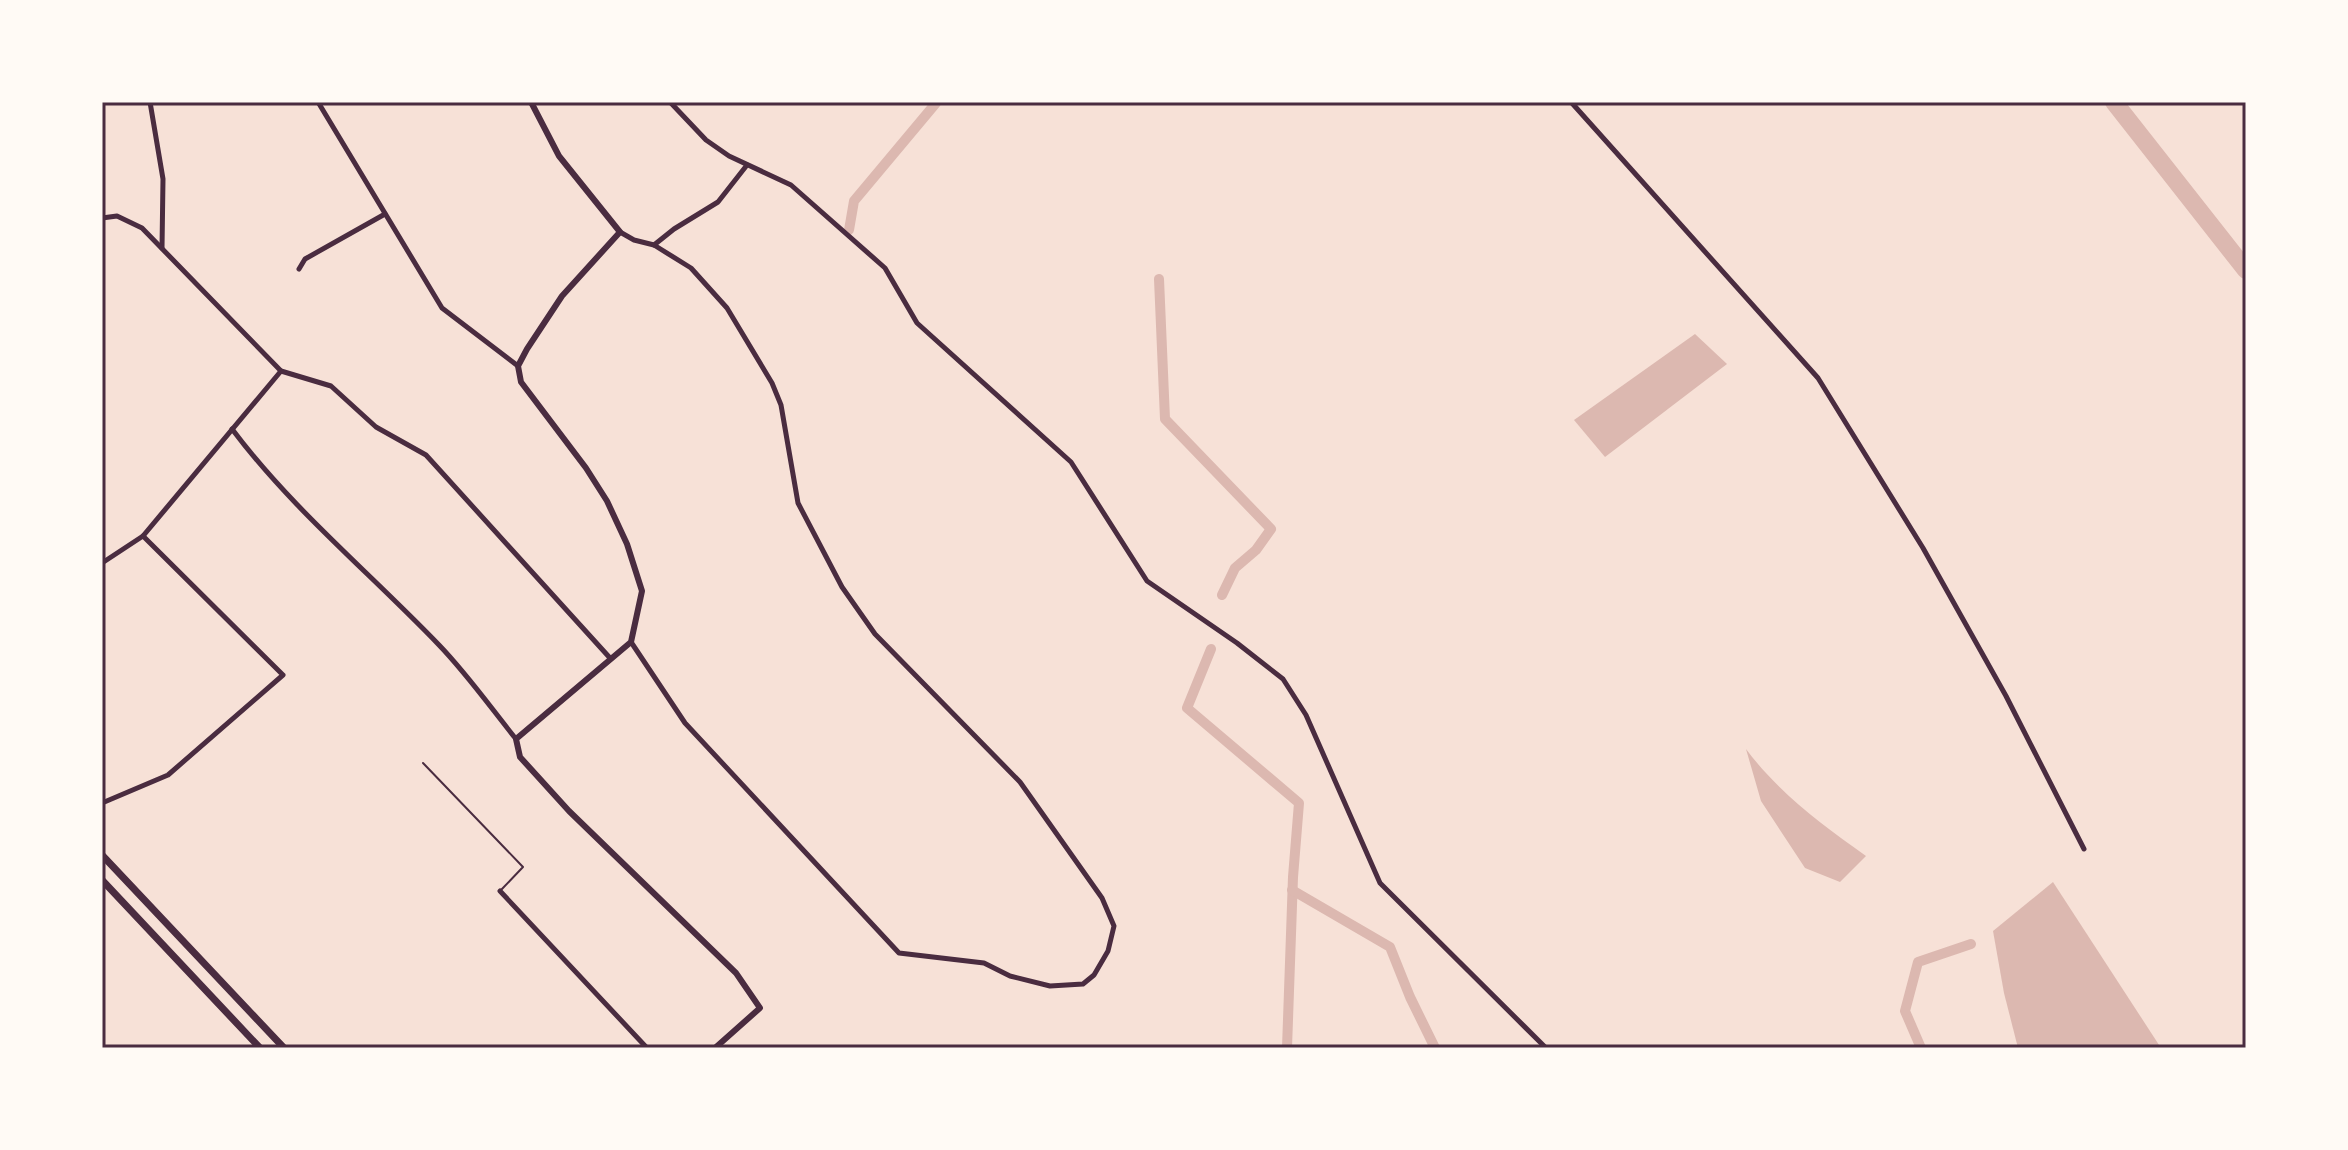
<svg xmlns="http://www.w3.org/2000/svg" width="2348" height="1150" font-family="'PT Sans',sans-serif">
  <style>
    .water { fill: #dcb8b0 }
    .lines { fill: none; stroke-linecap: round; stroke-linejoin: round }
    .canal { stroke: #dcb8b0; stroke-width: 10 }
    .river { stroke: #dcb8b0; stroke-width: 18 }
    .service { stroke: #4a2c40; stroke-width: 2 }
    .minor { stroke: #4a2c40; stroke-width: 5 }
    .tertiary { stroke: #4a2c40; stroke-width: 6 }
    .secondary { stroke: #4a2c40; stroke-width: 7 }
    .neatline { fill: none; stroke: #4a2c40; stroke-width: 3 }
  </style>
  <rect width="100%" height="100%" fill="#f7e1d7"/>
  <!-- water -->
  <g class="water">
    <path d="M1695 334 1727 364 1605 457 1574 420Z"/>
    <path d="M1746 749C1779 793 1821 824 1866 856L1840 882 1805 868 1761 801Z"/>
    <path d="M2053 882 2161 1048H2018L2004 993 1993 931Z"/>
  </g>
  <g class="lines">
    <!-- canal -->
    <g class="canal">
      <path d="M849 230 854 201 936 103"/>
      <path d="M1159 279 1165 419 1271 529 1256 550 1235 568 1222 595"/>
      <path d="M1211 649 1187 708 1299 803 1293 877 1287 1048"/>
      <path d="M1292 890 1390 947 1410 997 1435 1048"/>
      <path d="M1921 1048 1905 1011 1918 962 1971 944"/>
    </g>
    <!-- river -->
    <path class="river" d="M2114 102 2246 270"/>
    <!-- service -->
    <path class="service" d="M423 763 523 867 501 890"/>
    <!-- minor -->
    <g class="minor">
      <path d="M150 102 163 179 162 248"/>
      <path d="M318 102 442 308 518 366"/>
      <path d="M670 102 706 140 729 156 791 185 885 268 917 323 1071 462 1147 581 1237 643 1283 679 1306 715 1380 883 1546 1048"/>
      <path d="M1571 102 1818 378 1923 548 2006 696 2084 849"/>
      <path d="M102 218 117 216 142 228 281 371 331 386 376 427 426 455 610 658"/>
      <path d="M620 232 634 240 654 245 691 268 727 308 772 383 781 405 798 503 842 587 875 634 1020 782 1102 898 1114 926 1108 951 1094 975 1083 984 1050 986 1010 976 984 963 899 953 685 723 631 642"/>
      <path d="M654 245 674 229 718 202 747 165"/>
      <path d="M299 269 305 259 385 214"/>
      <path d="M232 429C292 509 370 573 439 645 467 674 491 708 516 739"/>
      <path d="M102 563 143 536 281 371"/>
      <path d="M102 803 168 775 283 675 143 536"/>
      <path d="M500 891 647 1048"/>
    </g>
    <!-- tertiary -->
    <path class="tertiary" d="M531 102 559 156 620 232 562 296 527 349 518 366 521 382 586 468 607 501 627 544 642 591 631 642 516 739 520 757 569 811 736 973 760 1008 715 1048"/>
    <!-- secondary -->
    <g class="secondary">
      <path d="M102 855 284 1048"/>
      <path d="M102 880 260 1048"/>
    </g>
  </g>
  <!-- border -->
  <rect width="2348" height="1150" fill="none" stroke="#fffaf5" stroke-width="208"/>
  <rect x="104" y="104" width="2140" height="942" class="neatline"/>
</svg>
